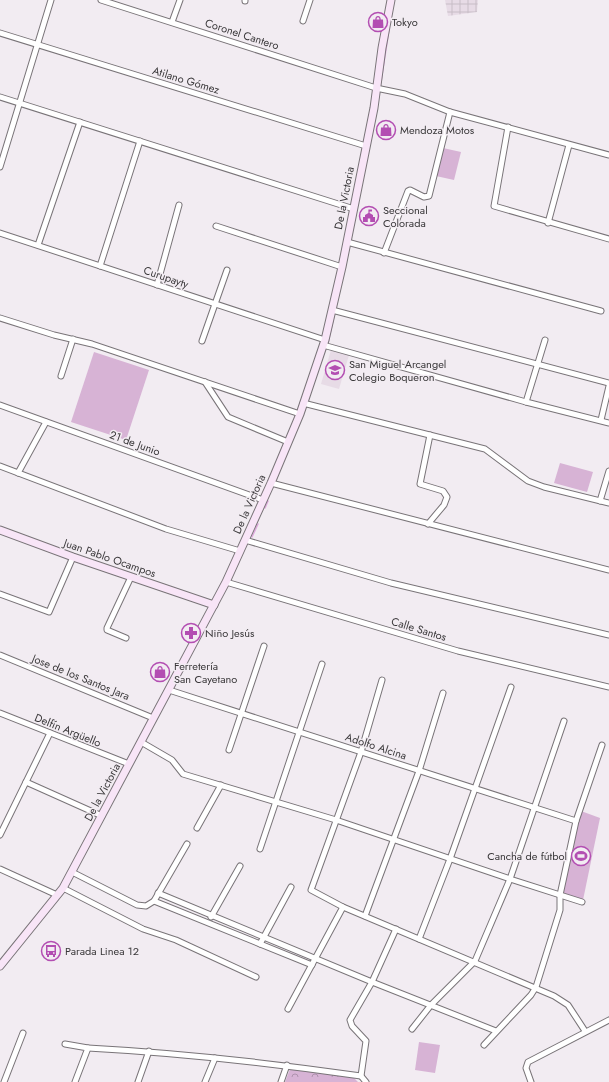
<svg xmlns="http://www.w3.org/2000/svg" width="609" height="1082" font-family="Jost,sans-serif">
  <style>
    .built { fill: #e7dbe6 }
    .industrial { fill: url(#industrial-grid) }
    .grass { fill: #d7b3d5 }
    .park { fill: url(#park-crowns) }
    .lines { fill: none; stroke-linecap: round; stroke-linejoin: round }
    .stream { stroke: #e1a8df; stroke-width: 1.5 }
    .street-casing { stroke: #797478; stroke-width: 7 }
    .secondary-casing { stroke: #797478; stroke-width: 9 }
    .street { stroke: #fff; stroke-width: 5 }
    .secondary { stroke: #f8e5f7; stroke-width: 7 }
    .labels { text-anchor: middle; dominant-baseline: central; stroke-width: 3; stroke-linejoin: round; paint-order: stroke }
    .poi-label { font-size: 11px; fill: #393739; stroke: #f2ecf2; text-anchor: start }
    .street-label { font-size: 11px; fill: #393739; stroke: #f2ecf2 }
  </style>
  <defs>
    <pattern id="industrial-grid" width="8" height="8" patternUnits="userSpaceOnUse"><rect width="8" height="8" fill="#e7dbe6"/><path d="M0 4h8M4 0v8" fill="none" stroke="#c7bdc6"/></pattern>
    <pattern id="park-crowns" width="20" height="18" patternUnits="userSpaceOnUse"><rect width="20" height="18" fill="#d7b3d5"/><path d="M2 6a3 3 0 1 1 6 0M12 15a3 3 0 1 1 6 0" fill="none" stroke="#af92ae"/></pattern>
  </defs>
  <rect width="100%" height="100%" fill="#f2ecf2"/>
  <!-- built -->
  <path class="built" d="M331 350 349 355 339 389 321 384Z"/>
  <!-- industrial -->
  <path class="industrial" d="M445 0H478L477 12 448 16Z"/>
  <!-- grass -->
  <g class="grass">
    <path d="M443 148 461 152 454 180 436 176Z"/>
    <path d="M94 352 149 370 126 440 71 422Z"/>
    <path d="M560 463 593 472 587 492 554 483Z"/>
    <path d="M581 811 600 818 583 900 562 894Z"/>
    <path d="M419 1042 440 1045 435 1073 415 1070Z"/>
  </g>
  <!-- park -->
  <path class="park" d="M290 1069 353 1077 358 1082H285Z"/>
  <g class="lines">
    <!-- stream -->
    <g class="stream">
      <path d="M381 82 389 30"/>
      <path d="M328 343 334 316"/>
      <path d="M265 508 268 501"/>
      <path d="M252 537 258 524"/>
    </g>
    <!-- street casing -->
    <g class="street-casing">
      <g id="street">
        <path d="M101 0 376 88 405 94 450 112 609 155"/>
        <path d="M245 1V0"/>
        <path d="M303 21 310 0"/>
        <path d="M172 22 180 0"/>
        <path d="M0 33 366 146"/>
        <path d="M0 97 354 209"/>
        <path d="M508 127 494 206 609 239"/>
        <path d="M0 167 51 0"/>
        <path d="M548 223 569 145"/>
        <path d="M216 226 342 267"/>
        <path d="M0 233 325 340"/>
        <path d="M347 242 601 311"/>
        <path d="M38 245 80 122"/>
        <path d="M384 253 408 191 410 190 424 197 429 196 450 112"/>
        <path d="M100 266 140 141"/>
        <path d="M157 285 179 205"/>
        <path d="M332 310 609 383"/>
        <path d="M0 318 54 335 92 344 300 414"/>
        <path d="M202 341 227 270"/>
        <path d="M323 345 526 402 609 423"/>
        <path d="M61 376 73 339"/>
        <path d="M205 382 228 417 288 442"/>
        <path d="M526 402 545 340"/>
        <path d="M303 403 485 449 528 481 544 487 609 503"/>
        <path d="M0 405 263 500"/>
        <path d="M601 420 609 386"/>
        <path d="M0 466 166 529 240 551"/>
        <path d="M18 473 46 422"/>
        <path d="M271 483 609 570"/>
        <path d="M600 501 609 471"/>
        <path d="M428 524 444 505 447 497 443 491 420 484 430 435"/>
        <path d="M245 540 391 583 609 635"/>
        <path d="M226 582 458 651 609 687"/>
        <path d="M0 594 49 612 73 557"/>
        <path d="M126 638 107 630V628L131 577"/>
        <path d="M0 655 153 718"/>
        <path d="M382 680 361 752 311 890 343 907 554 996 568 1005 585 1031"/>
        <path d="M169 690 576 821"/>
        <path d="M0 713 129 764"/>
        <path d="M141 742 172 760 183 774 336 820 510 879 582 902"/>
        <path d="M229 750 264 646"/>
        <path d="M26 782 102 816"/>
        <path d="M197 828 221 785"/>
        <path d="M0 835 50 733"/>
        <path d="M260 849 322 664"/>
        <path d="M0 869 57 895"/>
        <path d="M72 872 137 905 146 906 154 901 187 844"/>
        <path d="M63 888 143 929 176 940 256 977"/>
        <path d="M158 893 372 982 496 1031"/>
        <path d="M154 901 312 965"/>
        <path d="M365 916 419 771 443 693"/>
        <path d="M211 917 240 866"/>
        <path d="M419 939 450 859 511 687"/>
        <path d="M260 944 291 887"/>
        <path d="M288 1009 343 907"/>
        <path d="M412 1029 431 1005 475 961 510 879 564 721"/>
        <path d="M65 1044 88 1048 75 1082"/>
        <path d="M484 1045 531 995 536 987 560 910V895L576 821 602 745"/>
        <path d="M88 1048C180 1053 271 1063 361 1076"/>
        <path d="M4 1082 23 1033"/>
        <path d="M138 1082 149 1051"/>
        <path d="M205 1082 215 1058"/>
        <path d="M281 1082 287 1065"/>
        <path d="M366 1082 361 1076 366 1041 352 1026 350 1020 372 982 396 929"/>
        <path d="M531 1082 526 1068 528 1062 609 1020"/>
      </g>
    </g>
    <!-- secondary casing -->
    <g class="secondary-casing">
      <g id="secondary">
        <path d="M0 530 73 557 214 605"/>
        <path d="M0 966 63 888 226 582 271 483 300 414 325 340 342 267 374 108 382 48 391 0"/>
      </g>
    </g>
    <!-- street -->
    <use href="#street" class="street"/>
    <!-- secondary -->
    <use href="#secondary" class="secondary"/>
  </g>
  <!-- icons -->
  <defs>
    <g id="shop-ring" transform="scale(1)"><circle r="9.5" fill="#f2ecf2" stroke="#b34eb2" stroke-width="1.5"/><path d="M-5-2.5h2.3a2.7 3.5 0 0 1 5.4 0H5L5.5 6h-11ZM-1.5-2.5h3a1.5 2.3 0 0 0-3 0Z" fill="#b34eb2"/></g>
    <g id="civic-ring" transform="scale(1)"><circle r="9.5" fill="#f2ecf2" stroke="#b34eb2" stroke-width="1.5"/><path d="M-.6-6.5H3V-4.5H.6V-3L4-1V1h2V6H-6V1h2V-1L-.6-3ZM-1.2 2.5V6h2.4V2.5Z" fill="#b34eb2"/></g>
    <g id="university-ring" transform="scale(1)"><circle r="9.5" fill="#f2ecf2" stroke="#b34eb2" stroke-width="1.5"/><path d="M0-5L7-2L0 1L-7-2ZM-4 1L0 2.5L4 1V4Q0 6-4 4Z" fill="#b34eb2"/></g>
    <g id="pharmacy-ring" transform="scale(1)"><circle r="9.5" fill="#f2ecf2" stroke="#b34eb2" stroke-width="1.5"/><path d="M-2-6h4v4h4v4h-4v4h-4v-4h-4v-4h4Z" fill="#b34eb2"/></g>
    <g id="stadium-ring" transform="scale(1)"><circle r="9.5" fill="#f2ecf2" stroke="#b34eb2" stroke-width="1.5"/><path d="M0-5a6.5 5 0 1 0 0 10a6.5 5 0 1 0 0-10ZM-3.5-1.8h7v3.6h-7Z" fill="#b34eb2"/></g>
    <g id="bus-ring" transform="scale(1)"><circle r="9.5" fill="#f2ecf2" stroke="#b34eb2" stroke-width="1.5"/><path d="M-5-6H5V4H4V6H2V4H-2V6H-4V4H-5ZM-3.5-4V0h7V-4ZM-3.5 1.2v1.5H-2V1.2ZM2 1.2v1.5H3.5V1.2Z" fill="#b34eb2"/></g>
  </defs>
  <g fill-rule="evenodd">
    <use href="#shop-ring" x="378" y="22"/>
    <use href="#shop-ring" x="386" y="130"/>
    <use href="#civic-ring" x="369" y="216"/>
    <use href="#university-ring" x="335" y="370"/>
    <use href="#pharmacy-ring" x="191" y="633"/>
    <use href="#shop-ring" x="160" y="672"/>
    <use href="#stadium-ring" x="581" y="856"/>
    <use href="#bus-ring" x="51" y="951"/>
  </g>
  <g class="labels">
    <!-- poi labels -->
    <g class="poi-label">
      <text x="392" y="22">Tokyo</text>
      <text x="400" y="130">Mendoza Motos</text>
      <text x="383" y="210">Seccional<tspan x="383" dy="13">Colorada</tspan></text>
      <text x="349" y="364">San Miguel Arcangel<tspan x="349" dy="13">Colegio Boqueron</tspan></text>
      <text x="205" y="633">Niño Jesús</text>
      <text x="174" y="666">Ferretería<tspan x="174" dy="13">San Cayetano</tspan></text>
      <text x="567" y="856" text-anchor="end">Cancha de fútbol</text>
      <text x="65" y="951">Parada Linea 12</text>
    </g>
    <!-- street labels -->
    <g class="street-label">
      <text transform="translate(242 34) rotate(18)">Coronel Cantero</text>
      <text transform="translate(186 80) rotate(17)">Atilano Gómez</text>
      <text transform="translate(344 198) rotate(-79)">De la Victoria</text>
      <text transform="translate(166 277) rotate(19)">Curupayty</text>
      <text transform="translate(135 443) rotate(20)">21 de Junio</text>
      <text transform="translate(249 504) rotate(-66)">De la Victoria</text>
      <text transform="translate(110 558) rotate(19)">Juan Pablo Ocampos</text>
      <text transform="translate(419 629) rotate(17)">Calle Santos</text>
      <text transform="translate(81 677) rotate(22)">Jose de los Santos Jara</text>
      <text transform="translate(68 730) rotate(22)">Delfín Argüello</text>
      <text transform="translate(376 746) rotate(18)">Adolfo Alcina</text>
      <text transform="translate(102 792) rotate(-62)">De la Victoria</text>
    </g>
  </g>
</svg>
